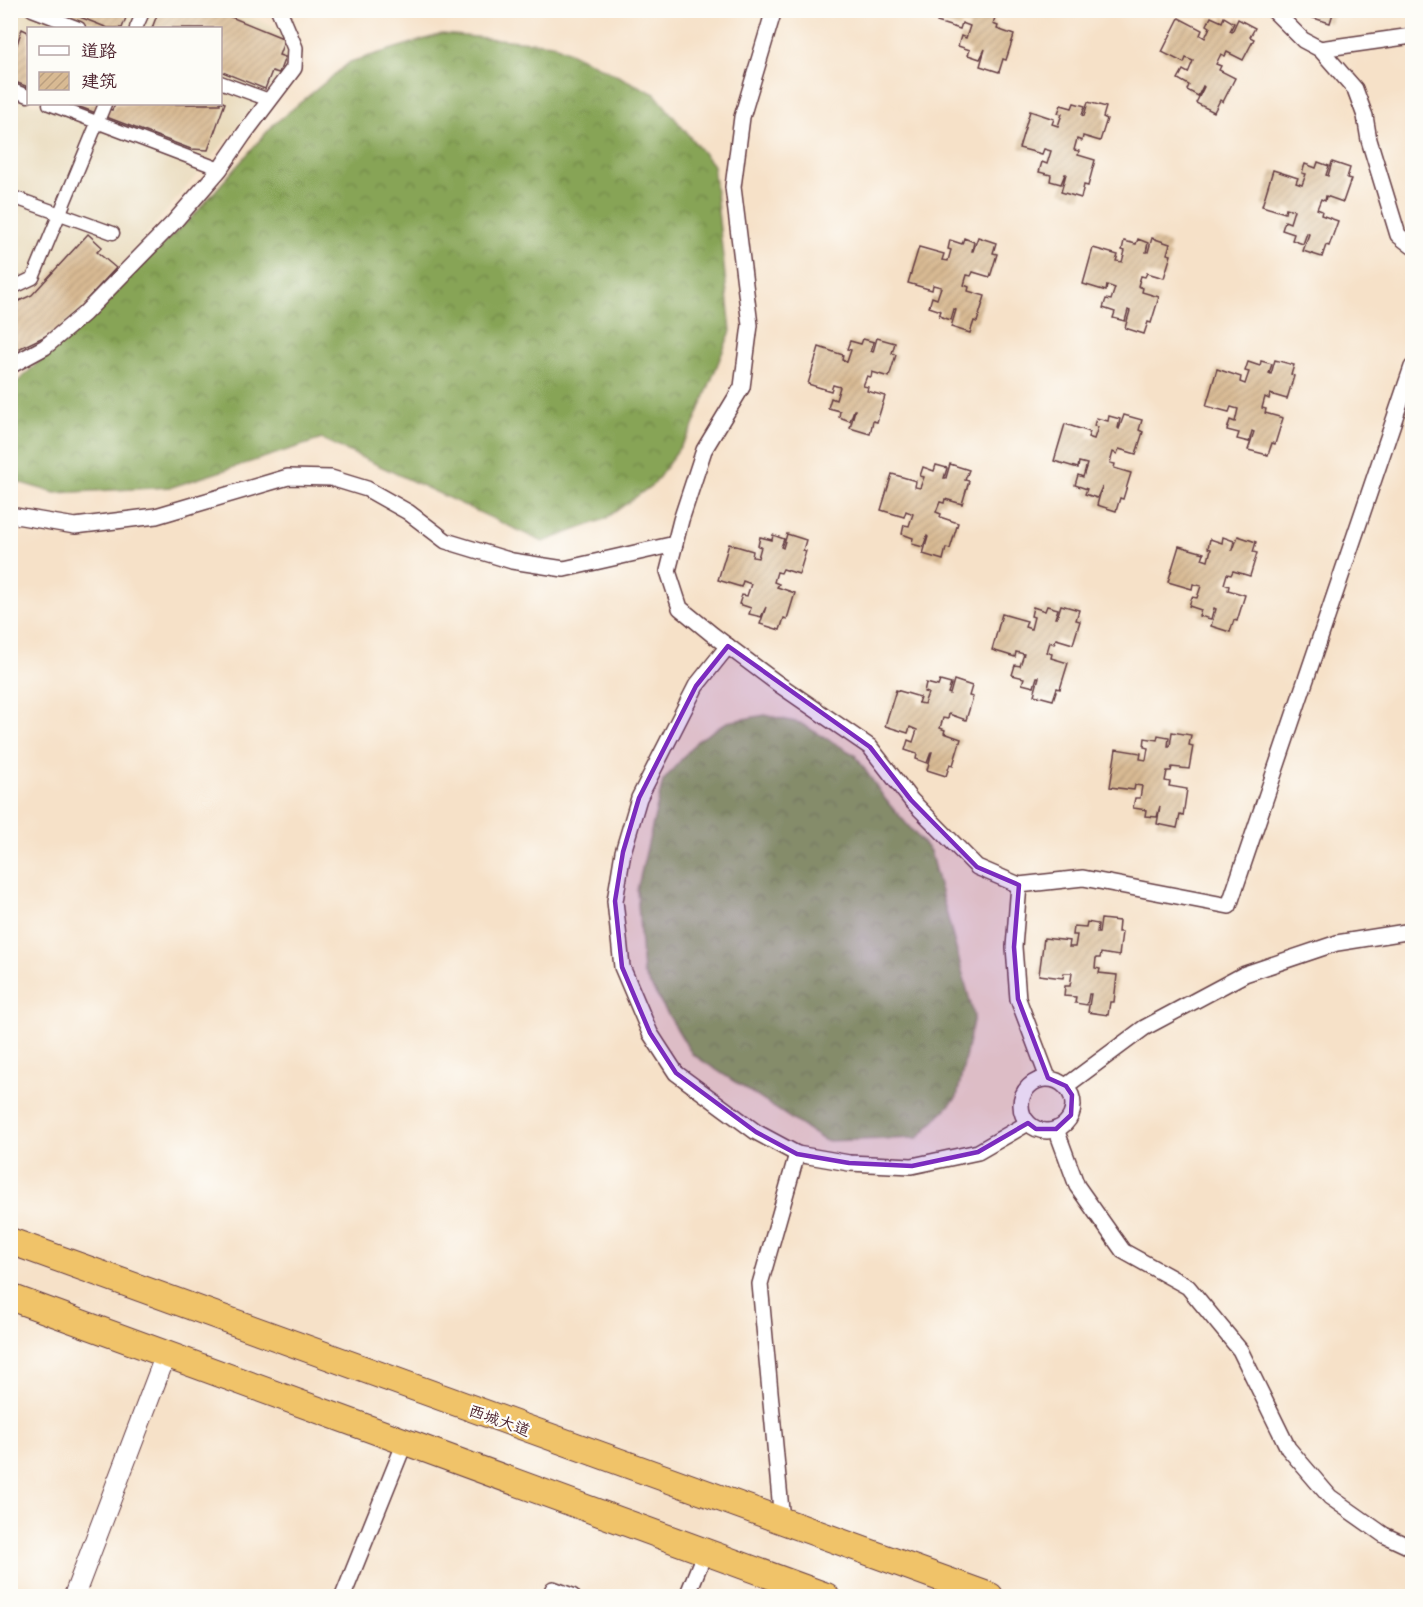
<svg xmlns="http://www.w3.org/2000/svg" width="1423" height="1607" font-family="'Playpen Sans','LXGW WenKai TC',sans-serif">
  <style>
    .built { fill: #e8d9ba; fill-rule: evenodd }
    .forest { fill: url(#forest-crowns); stroke: #686240; stroke-width: 1.5 }
    .building { fill: url(#building-hatch) }
    .lines { fill: none; stroke-linecap: round; stroke-linejoin: round }
    .pedestrian-casing { stroke: #643c43; stroke-width: 15 }
    .minor-casing { stroke: #643c43; stroke-width: 18 }
    .tertiary-casing { stroke: #643c43; stroke-width: 22 }
    .trunk-casing { stroke: #643c43; stroke-width: 28 }
    .pedestrian { stroke: #fff; stroke-width: 12 }
    .minor { stroke: #fff; stroke-width: 15 }
    .tertiary { stroke: #fff; stroke-width: 20 }
    .trunk { stroke: #f0c369; stroke-width: 26 }
    .marked { fill: #7b2cbf; fill-opacity: 0.2; stroke: #7b2cbf; stroke-width: 4.5; stroke-linejoin: round }
    .labels { text-anchor: middle; dominant-baseline: central; stroke-width: 4.5; stroke-linejoin: round; paint-order: stroke }
    .street-label { font-size: 16px; fill: #4a1f2b; stroke: #fdfcf7 }
  </style>
  <defs>
    <pattern id="forest-crowns" width="20" height="18" patternUnits="userSpaceOnUse" patternTransform="scale(1.5)"><rect width="20" height="18" fill="#87a456"/><path d="M2 6a3 3 0 1 1 6 0M12 15a3 3 0 1 1 6 0" fill="none" stroke="#708547"/></pattern>
    <pattern id="building-hatch" width="6" height="6" patternUnits="userSpaceOnUse" patternTransform="scale(1.5)"><rect width="6" height="6" fill="#d8ba93"/><path d="M-1 1l2-2M0 6l6-6M5 7l2-2" fill="none" stroke="#bb9f7f"/></pattern>
  </defs>
  <rect width="100%" height="100%" fill="#fdfcf7"/>
  <filter id="ink" filterUnits="userSpaceOnUse"><feTurbulence type="fractalNoise" baseFrequency=".0167" numOctaves="2"/><feDisplacementMap in="SourceGraphic" scale="12" xChannelSelector="R" yChannelSelector="G"/><feConvolveMatrix kernelMatrix="1 2 1 2 8 2 1 2 1" color-interpolation-filters="sRGB"/></filter>
  <filter id="wash" filterUnits="userSpaceOnUse"><feTurbulence type="fractalNoise" baseFrequency=".008" numOctaves="4" result="noise"/><feDisplacementMap in="SourceGraphic" scale="24" xChannelSelector="R" yChannelSelector="G"/><feGaussianBlur stdDeviation="1.35" result="paint"/><feColorMatrix in="noise" values="0 0 0 0 0 0 0 0 0 0 0 0 0 0 0 0 0 1.4 0 .05"/><feComposite in="paint" operator="in"/></filter>
  <g filter="url(#wash)">
    <rect width="100%" height="100%" fill="#f6e1c8"/>
    <!-- built -->
    <path class="built" d="M10 11H236L287 33 290 40 285 70 77 317 60 332 11 355ZM28 28H220V104H28Z"/>
    <!-- forest -->
    <g class="forest">
      <path d="M442 34 553 44 655 94 713 165 731 331 691 431 655 483 605 519 543 542 322 439 172 487 55 493 11 480V388L195 214 273 125 350 62Z"/>
      <path d="M765 715 800 723 855 755 885 799 930 851 974 1016 957 1097 918 1138 825 1141 692 1054 643 973 637 890 663 781 697 741 727 722Z"/>
    </g>
    <g id="blocks">
      <!-- building -->
      <g class="building">
        <path d="M62 10H129L122 28H108Z"/>
        <path d="M159 10H214L285 39 279 55 285 57 279 73 272 71 265 89 220 71V28H152Z"/>
        <path d="M941 10H1002L1000 15 996 14 993 24 998 26 997 29 1014 35 1006 60 1003 59 999 72 980 66 985 49 980 59 968 55 970 50 958 46 961 36 966 38 970 26 962 23 960 29 937 22Z"/>
        <path d="M1003 10H1020L1018 16Z"/>
        <path d="M1312 10H1334L1330 23 1310 17Z"/>
        <path d="M1211 17 1222 22 1224 17 1234 23 1230 31 1232 32 1238 19 1255 28 1250 37 1254 39 1243 60 1227 52 1225 56 1221 54 1216 64 1221 66 1219 70 1235 78 1223 102 1220 100 1214 112 1196 103 1204 87 1203 86 1198 96 1187 90 1189 85 1178 79 1183 70 1188 73 1193 61 1186 58 1184 63 1162 52 1179 18 1202 30 1200 35 1205 38 1210 27 1207 25Z"/>
        <path d="M22 29 28 32V87L10 80V42L17 44Z"/>
        <path d="M220 101 225 103 208 150 191 149 72 104H95L112 110 115 104H220Z"/>
        <path d="M1088 102 1106 107 1103 117 1107 119 1100 141 1083 136 1082 141 1077 139 1074 150 1079 151 1078 155 1095 160 1088 186 1084 185 1081 198 1061 192 1066 174H1065L1061 184 1050 181 1051 175 1039 172 1042 162 1047 164 1051 151 1044 149 1042 154 1019 148 1030 111 1054 119 1052 124 1058 126 1062 114 1058 113 1061 105 1072 108 1074 103 1085 106 1082 115 1084 116Z"/>
        <path d="M1318 162 1329 166 1326 175 1328 176 1332 162 1350 168 1347 178 1351 179 1343 202 1326 196 1325 201 1321 199 1317 209 1322 211 1321 215 1338 221 1329 246 1326 245 1322 257 1303 251 1309 234 1307 233 1303 244 1292 240 1294 234 1282 230 1285 221 1290 223 1294 210 1286 208 1285 213 1262 206 1273 170 1298 178 1296 183 1302 185 1306 174 1302 173 1305 164 1316 168Z"/>
        <path d="M88 234 102 247 97 252 116 268 58 330 10 353V305L32 295Z"/>
        <path d="M978 237 996 243 993 253 997 254 990 277 973 272 971 276 967 275 964 285 969 287 968 291 985 296 977 322 974 321 970 333 951 327 956 310 954 309 951 320 939 316 941 311 929 307 932 297 937 299 941 287 933 285 932 290 908 283 919 247 944 254 942 260 948 261 951 250 948 249 950 240 962 244 964 238 974 242 972 251H973Z"/>
        <path d="M1152 238 1170 244 1167 254 1171 255 1164 278 1147 273 1145 277 1141 276 1138 286 1143 288 1142 292 1159 297 1151 323 1148 322 1144 334 1125 328 1130 311 1128 310 1125 321 1113 318 1115 312 1103 308 1106 299 1111 300 1115 288 1107 285 1106 291 1083 284 1093 248 1118 255 1116 261 1122 262 1125 251 1122 250 1124 241 1136 244 1138 239 1148 243 1146 252H1148Z"/>
        <path d="M877 338 895 343 892 353 896 355 889 377 872 372 871 377 867 376 863 386 868 387 867 391 885 396 877 422 873 421 870 434 850 428 855 410H854L850 421 839 417 840 411 828 408 831 398 836 400 840 387 833 385 831 391 808 384 819 347 843 355 842 360 847 362 851 350 847 349 850 341 861 344 863 339 874 342 871 351 873 352Z"/>
        <path d="M1275 360 1294 365 1291 375 1294 376 1287 399 1270 394 1269 399 1265 397 1262 408 1266 409 1265 413 1283 418 1275 444 1272 443 1268 455 1248 450 1254 432 1252 431 1249 442 1237 439 1239 433 1227 430 1230 420 1235 422 1238 409 1231 407 1229 412 1206 406 1217 369 1241 377 1240 382 1245 384 1249 372 1245 371 1248 362 1260 366 1261 361 1272 364 1269 373 1271 374Z"/>
        <path d="M1124 415 1142 420 1139 430 1143 432 1136 454 1119 449 1117 454 1113 452 1110 463 1115 464 1114 468 1131 473 1123 499 1120 498 1116 511 1097 505 1102 487 1097 498 1085 494 1087 489 1075 485 1078 475 1083 477 1087 464 1079 462 1078 468 1054 461 1065 424 1090 432 1088 437 1094 439 1098 427 1094 426 1096 418 1108 421 1109 416 1120 419 1118 428 1119 429Z"/>
        <path d="M950 464 969 470 965 480 969 481 962 504 945 499 944 503 940 502 936 512 941 514 940 517 958 523 950 549 946 548 943 560 923 554 928 537 927 536 923 547 912 544 913 538 902 534 904 525 909 526 913 514 906 511 904 517 881 510 892 474 916 481 915 487 920 488 924 477 920 476 923 467 934 471 936 465 947 468 944 478H946Z"/>
        <path d="M787 534 806 540 803 550 806 551 799 574 783 569 781 573 777 572 774 582 779 584 777 587 795 593 787 619 784 618 780 630 760 624 766 607 761 617 749 614 751 608 739 604 742 595 747 596 751 584 743 581 741 587 718 580 729 544 753 551 752 557 758 558 761 547 758 546 760 537 772 540 773 535 784 539 781 547 783 548Z"/>
        <path d="M1238 536 1256 542 1253 552 1257 553 1250 576 1233 571 1231 575 1227 574 1224 584 1229 586 1228 590 1245 595 1237 621 1234 620 1230 632 1211 626 1216 609 1214 608 1211 619 1199 616 1201 610 1189 606 1192 597 1197 598 1201 586 1193 584 1192 589 1168 582 1179 546 1204 553 1202 559 1208 561 1211 549 1208 548 1210 539 1222 543 1223 537 1234 541 1232 550H1233Z"/>
        <path d="M1061 605 1079 610 1076 620 1080 621 1073 644 1056 639 1054 644 1050 642 1047 652 1052 654 1051 658 1068 663 1060 689 1057 688 1053 700 1034 695 1039 677H1037L1034 687 1022 684 1024 678 1012 675 1015 665 1020 666 1024 654 1016 652 1015 657 992 650 1002 614 1027 621 1025 627 1031 629 1034 617 1031 616 1033 607 1045 611 1047 606 1058 609 1055 618H1057Z"/>
        <path d="M954 680 972 686 969 696 973 697 966 720 949 714 948 719 943 718 940 728 945 730 944 733 961 739 953 765 950 764 946 776 927 770 932 752H931L927 763 916 759 917 754 905 750 908 740 913 742 917 730 910 727 908 733 885 726 896 690 920 697 918 703 924 704 928 693 924 692 926 683 938 686 940 681 951 684 948 693 950 694Z"/>
        <path d="M1172 732 1191 735 1189 745 1193 746 1189 769 1172 767 1171 771H1167L1165 781 1170 782 1169 786 1187 789 1183 816 1180 815 1177 828 1157 824 1160 806 1157 817 1145 816 1146 810 1133 808 1135 798H1140L1142 786 1135 785 1134 790 1110 787 1116 749 1141 753 1140 759 1146 760 1148 748 1144 747 1145 738 1157 740 1158 735 1169 737 1168 746H1170Z"/>
        <path d="M1101 919 1119 921 1118 932H1122L1119 956 1101 953 1100 958H1096L1095 968 1100 969 1099 973 1117 975 1114 1002H1110L1108 1015 1088 1012 1091 994H1089L1087 1005 1075 1003 1076 997 1064 996 1065 986H1070L1072 973H1064L1063 978 1039 975 1044 938 1070 941 1069 947H1075L1077 935H1073L1074 926 1086 927 1087 922 1098 924 1097 933H1099Z"/>
      </g>
    </g>
  </g>
  <g filter="url(#ink)">
    <use href="#blocks" fill-opacity="0" stroke="#643c43" stroke-width="1.5"/>
    <g class="lines">
      <!-- pedestrian casing -->
      <g class="pedestrian-casing">
        <g id="pedestrian">
          <path d="M32 10 79 28"/>
          <path d="M136 28 144 10"/>
          <path d="M220 82 269 100"/>
          <path d="M10 89 28 96"/>
          <path d="M49 104 220 169"/>
          <path d="M10 196 113 233"/>
          <path d="M10 289 33 278 105 104"/>
        </g>
      </g>
      <!-- minor casing -->
      <g class="minor-casing">
        <g id="minor">
          <path d="M774 10 742 117 733 187 750 325 742 387 704 450 681 520 668 571 680 608 713 635 777 683 870 747 911 800 977 867 1019 885 1083 878 1229 906 1412 367"/>
          <path d="M1273 10 1303 40 1320 49 1355 89 1365 116 1369 140 1398 235 1412 246"/>
          <path d="M1320 49 1412 36"/>
          <path d="M10 366 45 347 84 314 174 222 220 169 244 134 294 68 295 48 279 10"/>
          <path d="M10 515 75 526 156 516 288 477 331 478 367 489 408 512 446 541 512 561 564 569 675 544"/>
          <path d="M728 646 696 686 639 798 623 852 615 901 622 967 650 1033 676 1073 756 1132 797 1154"/>
          <path d="M1019 885 1014 947 1018 999 1048 1078"/>
          <circle cx="1047" cy="1105" r="26"/>
          <path d="M1066 1086 1144 1028 1245 974 1337 943 1412 931"/>
          <path d="M1056 1129 1077 1186 1123 1251 1188 1287 1240 1350 1288 1448 1330 1497 1384 1535 1412 1548"/>
          <path d="M782 1521 760 1284 797 1154 849 1163 912 1166 978 1152 1028 1123"/>
          <path d="M343 1596 405 1442"/>
          <path d="M550 1596 553 1589 572 1596"/>
          <path d="M687 1596 705 1552"/>
        </g>
      </g>
      <!-- tertiary casing -->
      <g class="tertiary-casing">
        <path id="tertiary" d="M74 1596 166 1354"/>
      </g>
      <!-- trunk casing -->
      <g class="trunk-casing">
        <g id="trunk">
          <path d="M10 1241 990 1596"/>
          <path d="M10 1297 826 1596"/>
        </g>
      </g>
      <!-- pedestrian -->
      <use href="#pedestrian" class="pedestrian"/>
      <!-- minor -->
      <use href="#minor" class="minor"/>
      <!-- tertiary -->
      <use href="#tertiary" class="tertiary"/>
      <!-- trunk -->
      <use href="#trunk" class="trunk"/>
    </g>
  </g>
  <!-- marked area -->
  <path class="marked" d="M728 646 870 747 911 800 977 867 1019 885 1014 947 1018 999 1048 1078 1066 1086 1072 1095 1071 1115 1056 1129H1036L1028 1123 978 1152 912 1166 849 1163 797 1154 756 1132 676 1073 650 1033 622 967 615 901 623 852 639 798 696 686Z"/>
  <g class="labels">
    <!-- street labels -->
    <g class="street-label">
      <text transform="translate(500 1419) rotate(20)">西城大道</text>
    </g>
  </g>
  <!-- margin -->
  <rect width="1423" height="1607" fill="none" stroke="#fdfcf7" stroke-width="36"/>
  <!-- legend -->
  <rect x="27" y="27" width="195" height="78" fill="#fdfcf7" stroke="#b5a4a5" stroke-width="1.5"/>
  <rect x="39" y="46" width="30" height="9" fill="#ffffff" stroke="#b5a4a5" stroke-width="1.5"/>
  <text x="81" y="57" font-size="18" fill="#4a1f2b">道路</text>
  <rect x="39" y="72" width="30" height="18" fill="url(#building-hatch)" stroke="#b5a4a5" stroke-width="1.5"/>
  <text x="81" y="87" font-size="18" fill="#4a1f2b">建筑</text>
</svg>
